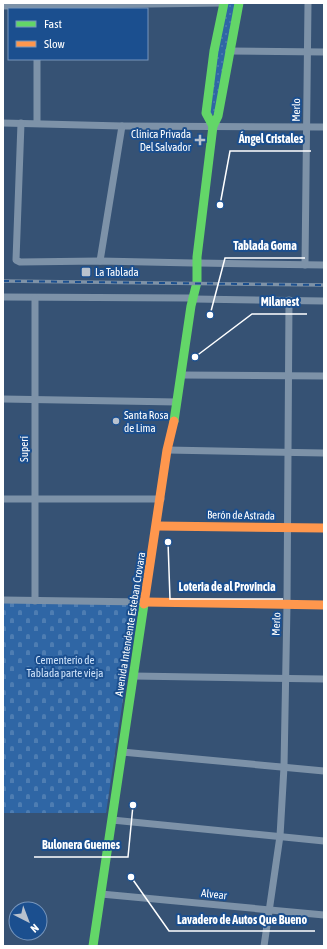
<svg xmlns="http://www.w3.org/2000/svg" width="327" height="949" font-family="'Asap Condensed',sans-serif">
  <style>
    .green { fill: url(#green-dots) }
    .cemetery { fill: url(#cemetery-stones) }
    .lines { fill: none; stroke-linecap: round; stroke-linejoin: round }
    .street { stroke: #7d92a8; stroke-width: 7 }
    .fast { stroke: #63d668; stroke-width: 9 }
    .slow { stroke: #ff974d; stroke-width: 9 }
    .rail-casing { stroke: #7e92a7; stroke-width: 3.5 }
    .rail { stroke: #1b4f8f; stroke-width: 2; stroke-dasharray: 6; stroke-linecap: butt }
    .poi-dot { fill: #b9c2ce; stroke: #1b4f8f; stroke-width: 1.5 }
    .labels { text-anchor: middle; dominant-baseline: central; stroke-width: 4; stroke-linejoin: round; paint-order: stroke }
    .street-label { font-size: 11px; fill: #fff; stroke: #1b4f8f }
    .poi-label { font-size: 11px; fill: #fff; stroke: #1b4f8f; text-anchor: start }
    .park-label { font-size: 11px; fill: #cfe3fa; stroke: #1b4f8f }
    .leader { fill: none; stroke: #fff; stroke-width: 1.5 }
    .callout-dot { fill: #fff; stroke: #1b4f8f; stroke-width: 1.5 }
    .callout-label { font-size: 12px; text-anchor: middle; font-weight: bold; fill: #fff; stroke: #1b4f8f; stroke-width: 4; stroke-linejoin: round; paint-order: stroke }
  </style>
  <defs>
    <pattern id="green-dots" width="8" height="8" patternUnits="userSpaceOnUse"><rect width="8" height="8" fill="#2f66a5"/><path d="M2 2h.1M6 6h.1" fill="none" stroke="#4e7db2" stroke-width="1.8" stroke-linecap="round"/></pattern>
    <pattern id="cemetery-stones" width="16" height="16" patternUnits="userSpaceOnUse"><rect width="16" height="16" fill="#2f66a5"/><path d="M2 7V4a2 2 0 0 1 4 0v3zM10 15v-3a2 2 0 0 1 4 0v3z" fill="#4e7db2"/></pattern>
  </defs>
  <rect width="100%" height="100%" fill="#365274"/>
  <!-- green -->
  <path class="green" d="M227 3H235L215 114 212 115 210 113 217 51Z"/>
  <!-- cemetery -->
  <path class="cemetery" d="M3 602 137 605 106 813H3Z"/>
  <g class="lines">
    <!-- street -->
    <g class="street">
      <path d="M3 6 223 3"/>
      <path d="M229 51 324 52"/>
      <path d="M37 59V123"/>
      <path d="M3 123 122 126 324 127"/>
      <path d="M21 123 16 260 20 262 100 261 193 263"/>
      <path d="M100 261 122 126"/>
      <path d="M199 263 324 265"/>
      <path d="M305 265 308 3"/>
      <path d="M3 297 189 298"/>
      <path d="M194 299 324 301"/>
      <path d="M181 375 324 376"/>
      <path d="M3 399 177 402"/>
      <path d="M167 450 324 453"/>
      <path d="M3 499H161"/>
      <path d="M3 600 145 602"/>
      <path d="M35 601V298"/>
      <path d="M133 676 324 679"/>
      <path d="M122 752 324 771"/>
      <path d="M112 820 324 841"/>
      <path d="M101 894 324 915"/>
      <path d="M264 946 280 836 284 767 287 605 289 300"/>
    </g>
    <!-- fast -->
    <g class="fast">
      <path d="M213 126 206 113 214 51 224 3"/>
      <path d="M174 421 191 306 197 282V257L213 126 218 116 239 3"/>
      <path d="M93 946 144 604"/>
    </g>
    <!-- slow -->
    <g class="slow">
      <path d="M157 526 324 528"/>
      <path d="M145 602 324 605"/>
      <path d="M144 604 167 450 174 421"/>
    </g>
    <!-- rail casing -->
    <g class="rail-casing">
      <path id="rail" d="M3 281 324 285"/>
    </g>
    <!-- rail -->
    <use href="#rail" class="rail"/>
  </g>
  <!-- markers -->
  <g class="poi-dot">
    <path d="M198 134h4v4h4v4h-4v4h-4v-4h-4v-4h4z"/>
    <rect x="81" y="267" width="10" height="10" rx="2"/>
    <circle cx="116" cy="421" r="4"/>
  </g>
  <g class="labels">
    <!-- street labels -->
    <g class="street-label">
      <text transform="translate(296 110) rotate(-89)">Merlo</text>
      <text transform="translate(24 449) rotate(-90)">Superí</text>
      <text transform="translate(241 515) rotate(1)">Berón de Astrada</text>
      <text transform="translate(130 624) rotate(-81)">Avenida Intendente Esteban Crovara</text>
      <text transform="translate(276 624) rotate(-88)">Merlo</text>
      <text transform="translate(214 894) rotate(6)">Alvear</text>
    </g>
    <!-- poi labels -->
    <g class="poi-label">
      <text x="191" y="134" text-anchor="end">Clinica Privada<tspan x="191" dy="13">Del Salvador</tspan></text>
      <text x="95" y="272">La Tablada</text>
      <text x="124" y="415">Santa Rosa<tspan x="124" dy="13">de Lima</tspan></text>
    </g>
    <!-- park labels -->
    <g class="park-label">
      <text x="65" y="660">Cementerio de<tspan x="65" dy="13">Tablada parte vieja</tspan></text>
    </g>
  </g>
  <!-- callouts -->
  <path class="leader" d="M220 205L230 151H311M210 315L225 258H305M195 357L252 314H307M168 542L170 599H283M133 805L128 857H34M131 877L169 931H315"/>
  <g class="callout-dot">
    <circle cx="220" cy="205" r="4"/>
    <circle cx="210" cy="315" r="4"/>
    <circle cx="195" cy="357" r="4"/>
    <circle cx="168" cy="542" r="4"/>
    <circle cx="133" cy="805" r="4"/>
    <circle cx="131" cy="877" r="4"/>
  </g>
  <g class="callout-label">
    <text x="271" y="143">Ángel Cristales</text>
    <text x="265" y="250">Tablada Goma</text>
    <text x="280" y="306">Milanest</text>
    <text x="227" y="591">Loteria de al Provincia</text>
    <text x="81" y="849">Bulonera Guemes</text>
    <text x="242" y="924">Lavadero de Autos Que Bueno</text>
  </g>
  <!-- border -->
  <rect width="327" height="949" fill="none" stroke="#ffffff" stroke-width="8"/>
  <!-- legend -->
  <rect x="8" y="8" width="140" height="52" fill="#1b4f8f" stroke="#7695bc"/>
  <rect x="16" y="21" width="20" height="6" fill="#63d668" stroke="#7695bc"/>
  <text x="44" y="28" font-size="12" fill="#ffffff">Fast</text>
  <rect x="16" y="41" width="20" height="6" fill="#ff974d" stroke="#7695bc"/>
  <text x="44" y="48" font-size="12" fill="#ffffff">Slow</text>
  <!-- north arrow -->
  <g transform="translate(28 921) rotate(138)"><circle r="19" fill="#1b4f8f" stroke="#7695bc"/>
  <path d="M0-3L7 15L0 10L-7 15Z" fill="#b9c2ce"/>
  <text y="-6" font-size="11" font-weight="bold" text-anchor="middle" fill="#ffffff">N</text>
  </g>
</svg>
